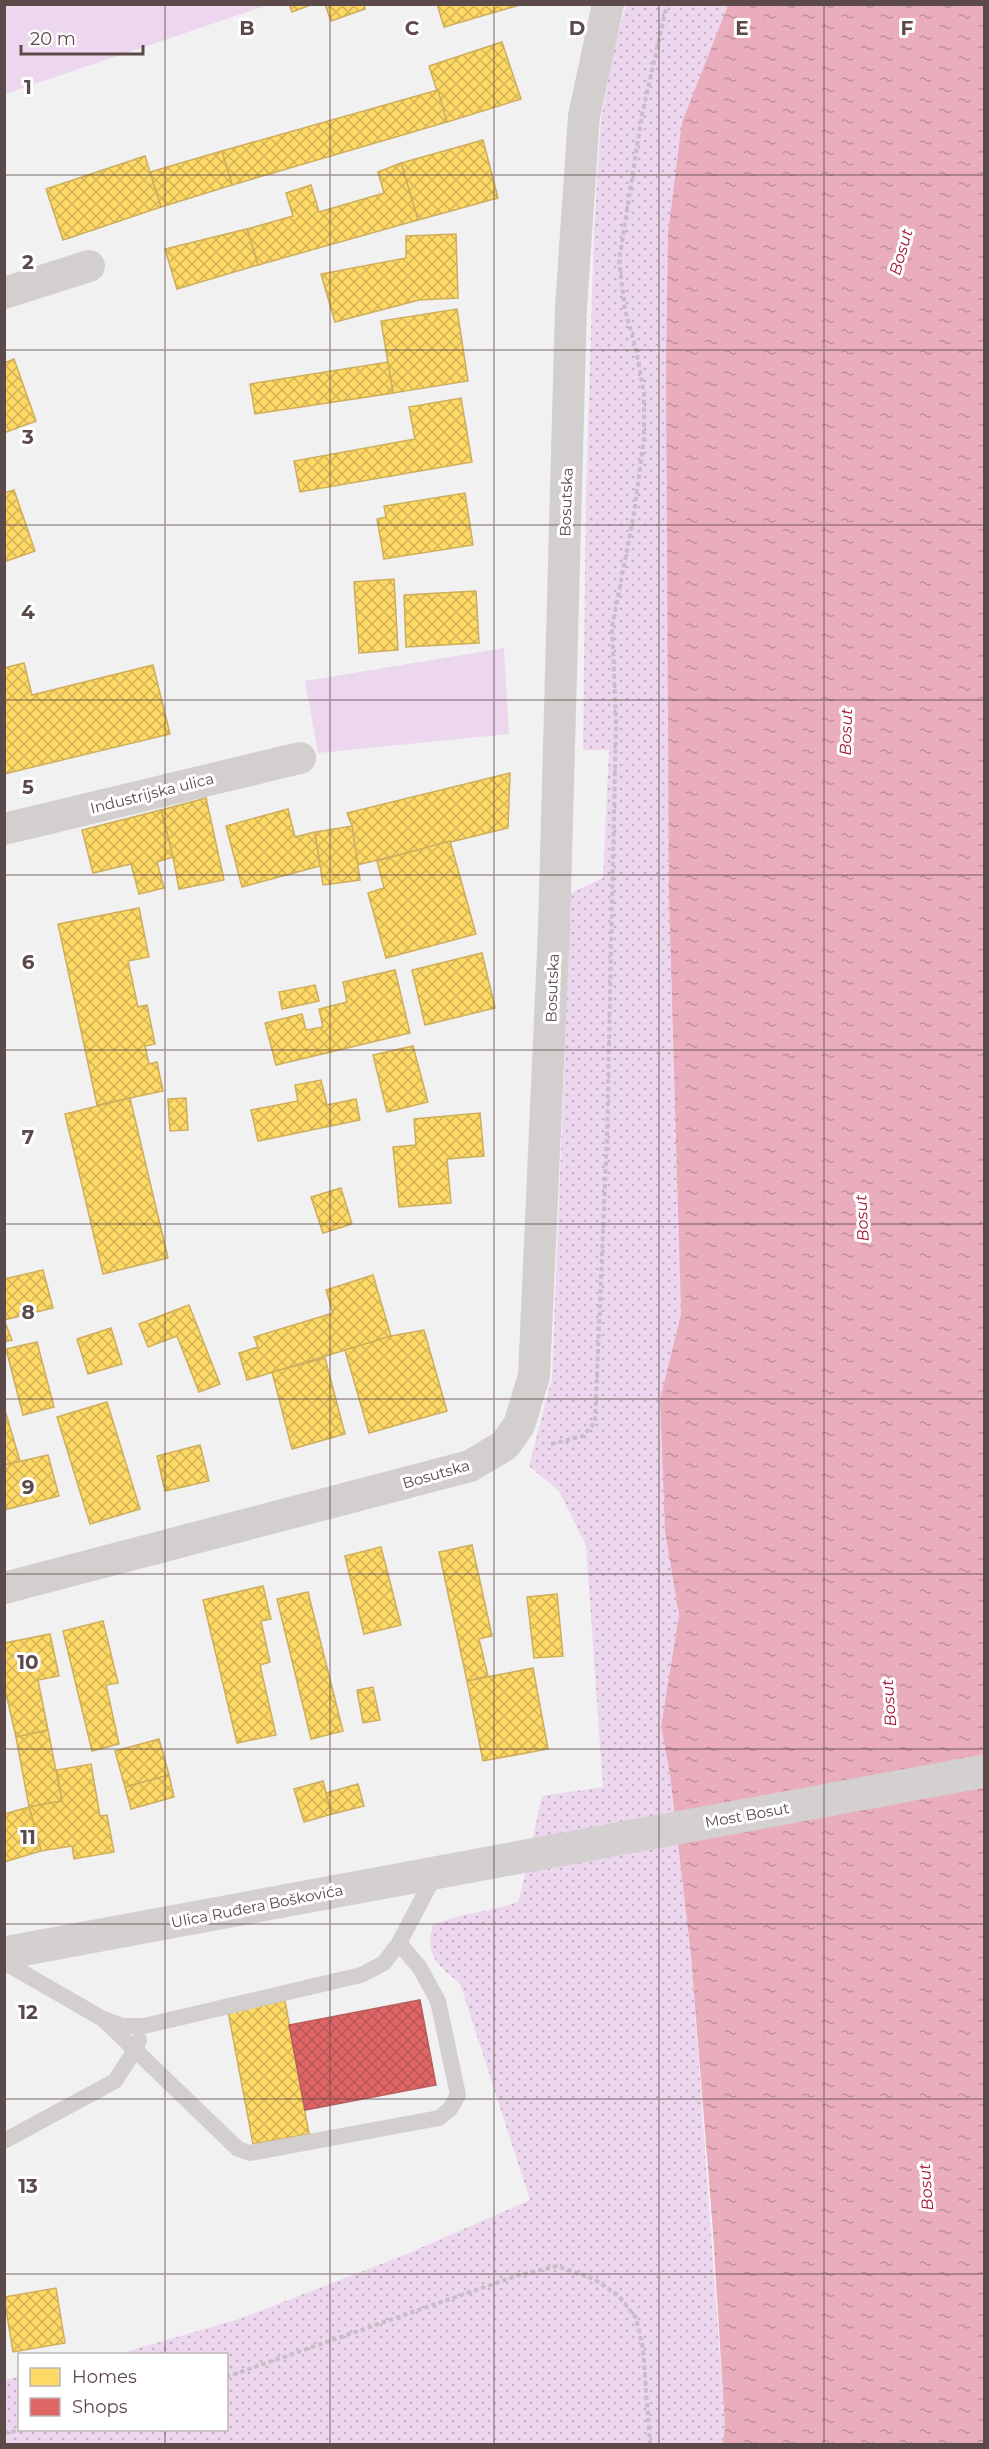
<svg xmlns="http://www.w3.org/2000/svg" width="989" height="2449" font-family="Montserrat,sans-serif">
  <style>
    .grass { fill: url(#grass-dots) }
    .garden { fill: #edd7ef }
    .water { fill: url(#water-ripples) }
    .homes { fill: url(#homes-cross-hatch); stroke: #ceae5d; stroke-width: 1.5 }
    .shops { fill: url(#shops-cross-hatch); stroke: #b85d5d; stroke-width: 1.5 }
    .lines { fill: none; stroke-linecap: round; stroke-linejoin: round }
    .path { stroke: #cabdc6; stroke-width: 4; stroke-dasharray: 4.5 3; stroke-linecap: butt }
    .service { stroke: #d4cfcf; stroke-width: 16 }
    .minor { stroke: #d4cfcf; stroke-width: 32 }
    .secondary { stroke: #d4d0d0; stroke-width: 33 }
    .grid { fill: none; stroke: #5c4949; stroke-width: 1.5; stroke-opacity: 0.55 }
    .labels { text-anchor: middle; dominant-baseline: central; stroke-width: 6; stroke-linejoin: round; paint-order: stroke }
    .street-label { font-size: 15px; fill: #5c4949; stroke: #fff }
    .water-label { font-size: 16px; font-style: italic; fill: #a41439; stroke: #fff }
    .grid-label { font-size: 20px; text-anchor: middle; font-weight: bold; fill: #5c4949; stroke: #fff; stroke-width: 6; stroke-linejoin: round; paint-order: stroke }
  </style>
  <defs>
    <pattern id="grass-dots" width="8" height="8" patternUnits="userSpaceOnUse" patternTransform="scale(1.5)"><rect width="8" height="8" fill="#edd7ef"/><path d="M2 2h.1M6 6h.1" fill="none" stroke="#c3b0c4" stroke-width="1.8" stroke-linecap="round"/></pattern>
    <pattern id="water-ripples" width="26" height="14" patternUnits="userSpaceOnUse" patternTransform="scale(1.5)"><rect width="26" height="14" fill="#eaadbd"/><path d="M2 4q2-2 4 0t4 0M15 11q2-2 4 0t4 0" fill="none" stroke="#c18f9c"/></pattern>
    <pattern id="homes-cross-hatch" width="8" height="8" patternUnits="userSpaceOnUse" patternTransform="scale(1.5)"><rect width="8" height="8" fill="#ffd966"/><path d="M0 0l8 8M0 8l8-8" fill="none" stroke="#d2b256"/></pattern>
    <pattern id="shops-cross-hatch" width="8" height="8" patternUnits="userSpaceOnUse" patternTransform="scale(1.5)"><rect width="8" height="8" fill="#e06666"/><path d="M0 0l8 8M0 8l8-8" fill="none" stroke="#b95656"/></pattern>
  </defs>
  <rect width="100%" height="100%" fill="#f1f1f1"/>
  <!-- grass -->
  <path class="grass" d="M626 5H728L682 122 669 898 681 1314 660 1399 665 1532 679 1615 661 1726 670 1775 691 1956 725 2427 723 2444H5L4 2380 19 2377 20 2430H226V2354H118L239 2319 402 2256 530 2200 460 1983C438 1966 424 1955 433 1925 461 1912 491 1913 519 1901L542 1796 603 1787 586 1545 559 1491 529 1466 552 1378 571 893 603 878 609 750H583L586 494 594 230 601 119 614 48Z"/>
  <!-- garden -->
  <g class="garden">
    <path d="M5 4H268V5L5 94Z"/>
    <path d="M504 648 509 734 318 753 305 681Z"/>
  </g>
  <!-- water -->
  <path class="water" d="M728 5H984V2444H723L725 2427 713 2232 691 1956 670 1775 661 1726 679 1615 665 1532 660 1399 681 1314 669 898 666 370 668 233 682 122Z"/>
  <!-- homes -->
  <g class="homes">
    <path d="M289 4H313L292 12Z"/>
    <path d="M325 4H364L365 9 331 21Z"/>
    <path d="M437 4H523L444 27Z"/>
    <path d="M502 42 521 99 447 122 429 66Z"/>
    <path d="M438 90 447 122 232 185 222 151Z"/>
    <path d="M483 140 498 198 418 220 401 163Z"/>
    <path d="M222 151 232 185 161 207 150 172Z"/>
    <path d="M145 156 161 207 63 240 46 189Z"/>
    <path d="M401 163 418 220 258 265 247 229 293 216 286 193 311 185 319 212 384 193 378 172Z"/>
    <path d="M247 229 258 265 177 289 165 249Z"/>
    <path d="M456 234 458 298 419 300 335 322 321 274 406 258V236Z"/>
    <path d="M457 309 468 381 393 393 381 321Z"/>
    <path d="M14 359 36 421 4 433V363Z"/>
    <path d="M388 362 393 393 255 414 250 384Z"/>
    <path d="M461 398 472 462 300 492 294 461 415 439 409 407Z"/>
    <path d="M14 490 35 551 4 562V493Z"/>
    <path d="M465 493 473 545 384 559 377 519 386 517 384 506Z"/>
    <path d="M394 579 398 650 359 653 354 582Z"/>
    <path d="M476 591 479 643 406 647 404 595Z"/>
    <path d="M24 663 32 695 153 665 170 734 4 774V668Z"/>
    <path d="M510 773 508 828 357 865 352 826 347 813Z"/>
    <path d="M206 798 224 880 179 889 173 857 161 810Z"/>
    <path d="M288 809 295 837 315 832 320 866 242 887 226 826Z"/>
    <path d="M161 810 173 857 157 862 164 888 139 894 131 864 93 873 82 830Z"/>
    <path d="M352 826 360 880 323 885 315 832Z"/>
    <path d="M450 841 476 934 386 958 368 893 384 888 377 861Z"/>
    <path d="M139 908 149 957 128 961 138 1007 147 1005 155 1044 145 1046 149 1064 157 1062 163 1091 97 1105 58 924Z"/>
    <path d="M482 953 495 1008 425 1025 412 970Z"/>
    <path d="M395 970 410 1033 276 1065 265 1023 302 1014 306 1030 323 1027 319 1009 347 1002 343 982Z"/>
    <path d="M315 985 319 1001 282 1009 279 992Z"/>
    <path d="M413 1046 428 1102 387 1112 373 1055Z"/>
    <path d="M321 1080 327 1105 356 1099 360 1120 258 1141 251 1110 298 1101 295 1085Z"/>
    <path d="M130 1098 168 1258 103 1274 65 1114Z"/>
    <path d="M186 1098 188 1130 170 1131 168 1099Z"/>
    <path d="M480 1113 484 1156 447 1159 451 1203 399 1207 393 1147 416 1145 414 1119Z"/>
    <path d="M341 1188 352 1224 323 1233 311 1197Z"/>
    <path d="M43 1270 53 1308 4 1320V1279Z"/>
    <path d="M373 1275 391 1336 247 1380 239 1353 258 1347 254 1337 333 1313 326 1290Z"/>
    <path d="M189 1305 220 1384 199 1392 177 1336 148 1347 139 1324Z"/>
    <path d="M4 1320 12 1340 4 1342Z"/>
    <path d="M111 1328 122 1364 88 1374 77 1339Z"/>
    <path d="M424 1330 447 1411 369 1433 345 1350 391 1336Z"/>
    <path d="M37 1342 54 1407 23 1415 6 1349Z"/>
    <path d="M325 1358 345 1434 292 1449 272 1372Z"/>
    <path d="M107 1402 140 1509 90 1524 57 1417Z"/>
    <path d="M4 1407 20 1461 4 1465Z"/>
    <path d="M200 1445 209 1481 165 1491 157 1456Z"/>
    <path d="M48 1455 59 1496 4 1510V1465Z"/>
    <path d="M472 1545 492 1636 479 1639 488 1676 467 1681 439 1552Z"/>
    <path d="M381 1547 401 1625 364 1634 345 1556Z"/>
    <path d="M263 1586 271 1619 261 1621 270 1662 260 1665 276 1735 237 1743 203 1600Z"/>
    <path d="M308 1592 343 1731 311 1739 277 1599Z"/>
    <path d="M557 1594 563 1656 534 1658 527 1597Z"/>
    <path d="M103 1621 118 1683 106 1685 119 1744 92 1751 63 1631Z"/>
    <path d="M50 1634 59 1676 38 1680 48 1730 16 1737 4 1685V1643Z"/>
    <path d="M533 1668 548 1749 483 1761 467 1681Z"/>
    <path d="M373 1687 380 1720 363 1723 357 1690Z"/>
    <path d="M48 1730 62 1801 29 1807 16 1737Z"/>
    <path d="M159 1739 169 1775 125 1787 115 1751Z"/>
    <path d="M91 1764 100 1816 107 1815 114 1852 74 1859 72 1846 41 1851 29 1807 62 1801 57 1770Z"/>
    <path d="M169 1775 174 1797 131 1809 125 1787Z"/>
    <path d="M323 1781 332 1814 304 1822 294 1789Z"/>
    <path d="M358 1784 364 1806 332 1814 326 1793Z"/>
    <path d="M29 1807 41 1851 4 1862V1814Z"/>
    <path d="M285 2001 309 2134 253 2144 228 2011Z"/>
    <path d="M56 2288 65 2343 13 2352 4 2297Z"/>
  </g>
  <!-- shops -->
  <path class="shops" d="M420 2000 436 2085 305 2110 289 2025Z"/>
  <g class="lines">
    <!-- path -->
    <g class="path">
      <path d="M551 1444 583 1436 595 1422 607 1137 616 721 612 627 634 514 644 438V394L636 349 625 310 619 261 642 115 667 4"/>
      <path d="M226 2377 519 2275 557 2266 594 2279 619 2296 636 2318 643 2349 650 2444"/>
      <path d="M4 2433 23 2430"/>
    </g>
    <!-- service -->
    <g class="service">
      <path d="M4 1962 103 2019 123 2026H144L361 1975 384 1963 399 1943 436 1873"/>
      <path d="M103 2019 238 2149 250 2153 439 2118 450 2109 458 2095 438 2001 420 1968 399 1943"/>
      <path d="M4 2141 115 2081 135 2050 139 2040"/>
    </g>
    <!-- minor -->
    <g class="minor">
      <path d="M4 293 89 266"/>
      <path d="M4 829 300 758"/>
      <path d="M4 1588 470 1466 505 1445 519 1425 534 1376 554 929 571 307 584 116 608 4"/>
    </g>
    <!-- secondary -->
    <path class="secondary" d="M4 1953 984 1771"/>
  </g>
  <!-- grid -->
  <path class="grid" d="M165 4V2354M330 4V2444M494 4V2444M659 4V2444M824 4V2444M4 175H984M4 350H984M4 525H984M4 700H984M4 875H984M4 1050H984M4 1224H984M4 1399H984M4 1574H984M4 1749H984M4 1924H984M4 2099H984M4 2274H984M165 2430V2444"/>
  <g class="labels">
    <!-- street labels -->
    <g class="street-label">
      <text transform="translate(566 502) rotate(-88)">Bosutska</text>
      <text transform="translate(152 793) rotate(-14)">Industrijska ulica</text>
      <text transform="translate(552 988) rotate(-88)">Bosutska</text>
      <text transform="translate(436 1474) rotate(-16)">Bosutska</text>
      <text transform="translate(747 1815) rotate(-10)">Most Bosut</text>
      <text transform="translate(257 1906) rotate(-11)">Ulica Ruđera Boškovića</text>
    </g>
    <!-- water labels -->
    <g class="water-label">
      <text transform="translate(901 252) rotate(-74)">Bosut</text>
      <text transform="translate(846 732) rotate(-88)">Bosut</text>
      <text transform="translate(862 1218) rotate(-93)">Bosut</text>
      <text transform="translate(889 1703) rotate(-94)">Bosut</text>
      <text transform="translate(926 2187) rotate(-94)">Bosut</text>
    </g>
  </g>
  <g class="grid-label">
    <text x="247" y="35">B</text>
    <text x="412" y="35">C</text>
    <text x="577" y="35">D</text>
    <text x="742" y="35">E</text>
    <text x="907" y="35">F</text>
    <text x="28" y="94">1</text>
    <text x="28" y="269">2</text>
    <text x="28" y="444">3</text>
    <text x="28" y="619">4</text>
    <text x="28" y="794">5</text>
    <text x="28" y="969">6</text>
    <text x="28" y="1144">7</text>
    <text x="28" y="1319">8</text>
    <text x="28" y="1494">9</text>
    <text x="28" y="1669">10</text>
    <text x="28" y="1844">11</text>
    <text x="28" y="2019">12</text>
    <text x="28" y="2193">13</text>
  </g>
  <!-- border -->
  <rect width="989" height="2449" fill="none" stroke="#5c4949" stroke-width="12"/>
  <!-- legend -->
  <rect x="18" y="2353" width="210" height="78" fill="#ffffff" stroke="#beb6b6" stroke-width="1.5"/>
  <rect x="30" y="2368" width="30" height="18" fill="#ffd966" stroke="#beb6b6" stroke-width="1.5"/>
  <text x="72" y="2383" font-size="18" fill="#5c4949">Homes</text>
  <rect x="30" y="2398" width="30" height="18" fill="#e06666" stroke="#beb6b6" stroke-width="1.5"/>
  <text x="72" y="2413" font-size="18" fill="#5c4949">Shops</text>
  <!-- scale -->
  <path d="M21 45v9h122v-9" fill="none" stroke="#5c4949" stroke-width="3"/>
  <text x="30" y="45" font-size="18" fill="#5c4949" stroke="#ffffff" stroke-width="4.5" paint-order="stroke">20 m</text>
</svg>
